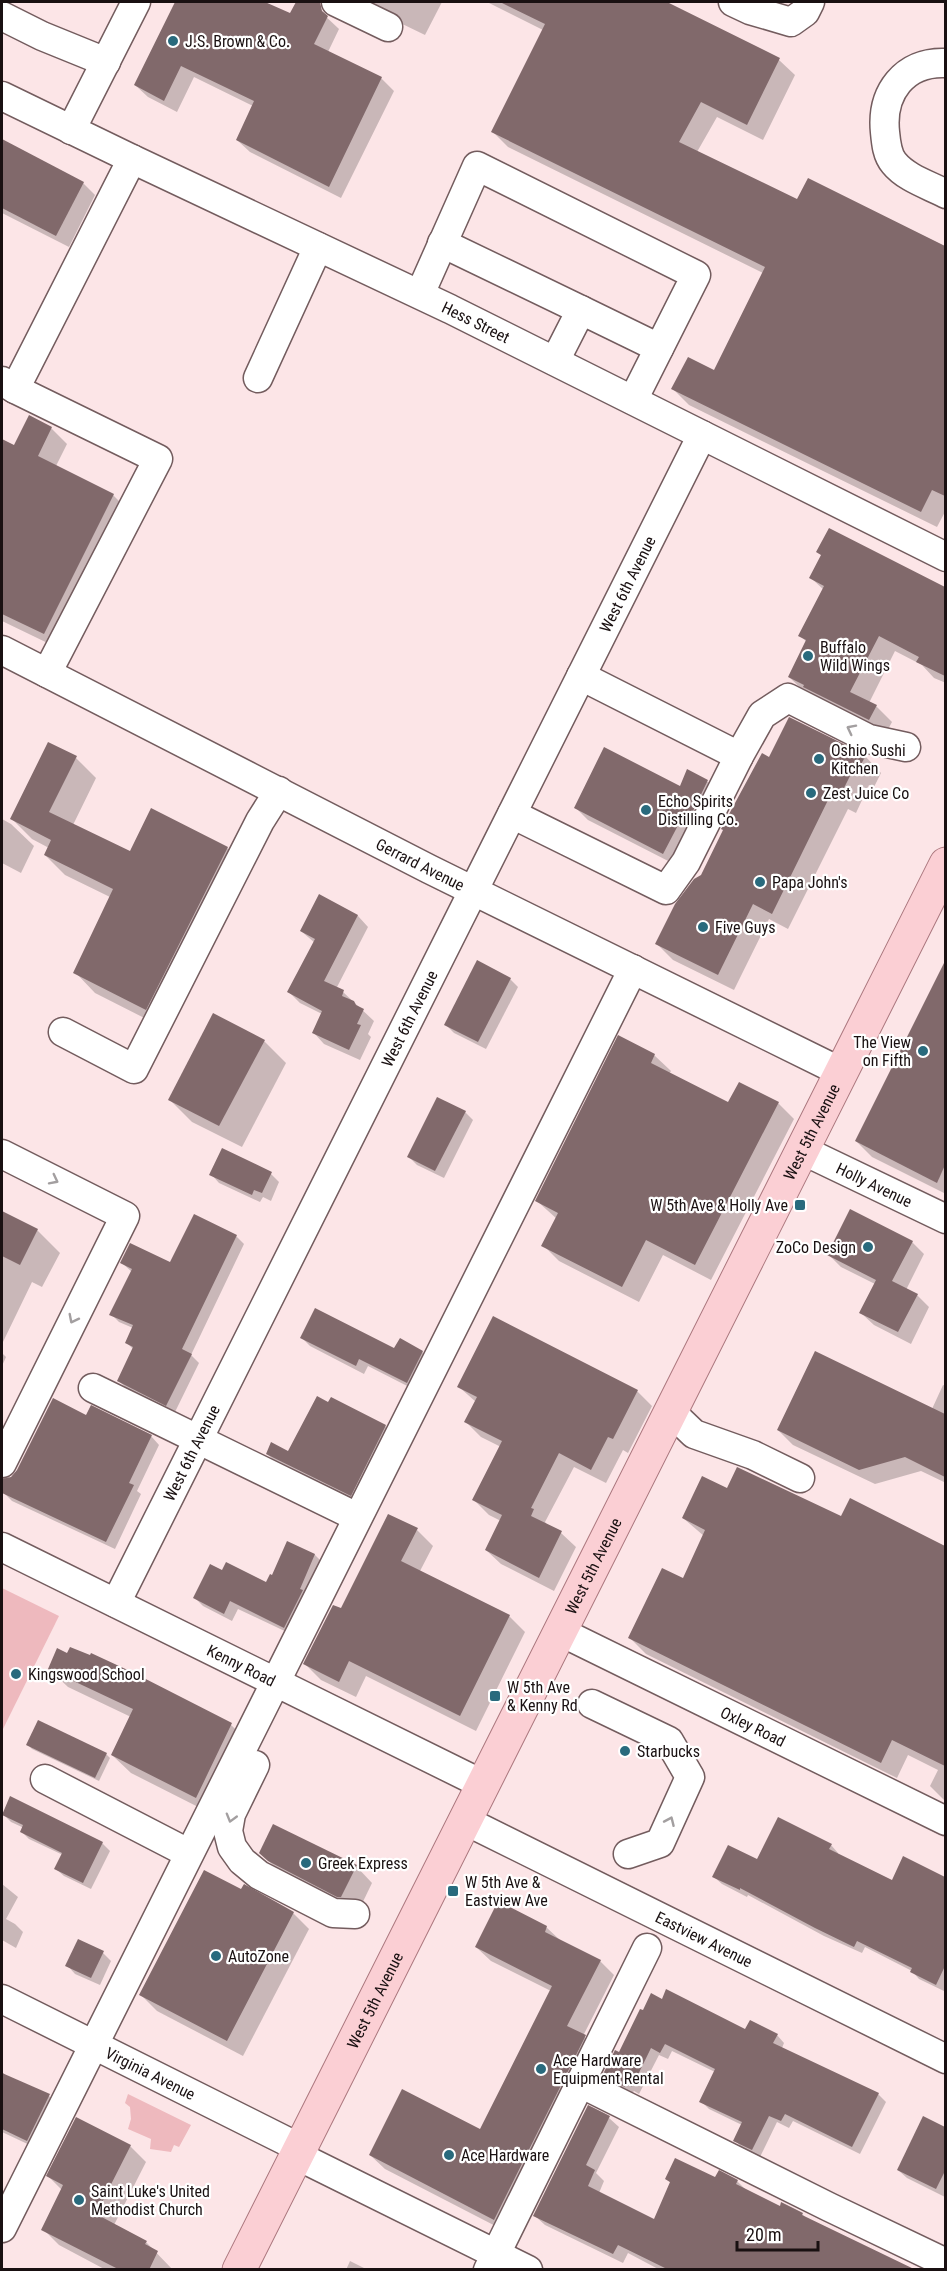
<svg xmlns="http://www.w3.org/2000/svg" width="947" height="2271" font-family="'Roboto Condensed',sans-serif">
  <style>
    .green { fill: #eeb9be }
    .shadow { fill: #0003 }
    .building { fill: #81696b }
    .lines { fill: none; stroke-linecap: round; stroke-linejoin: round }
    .minor-casing { stroke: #735c5e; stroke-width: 31 }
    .major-casing { stroke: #ab777e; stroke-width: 35 }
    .minor { stroke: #fff; stroke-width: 28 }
    .major { stroke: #fbcfd4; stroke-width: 33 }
    .oneway { stroke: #a39fa0 }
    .poi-dot { fill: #296a7d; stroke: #fff; stroke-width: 2 }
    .labels { text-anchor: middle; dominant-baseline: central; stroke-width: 4.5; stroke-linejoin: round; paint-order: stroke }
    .poi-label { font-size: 16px; fill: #191011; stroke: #fff; text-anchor: start }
    .street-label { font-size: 16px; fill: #191011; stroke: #fff }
  </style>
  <rect width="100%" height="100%" fill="#fce5e7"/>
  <!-- green -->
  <g class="green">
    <path d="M2 1588 59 1616 2 1731Z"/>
    <path d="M128 2094 191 2125 179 2147 174 2145 171 2152 150 2149 151 2139 128 2129 131 2119 130 2107 125 2103Z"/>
  </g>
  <!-- shadow -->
  <g class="shadow">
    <path d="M177 2H238L254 9 258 2H261L290 15 297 2 322 13 339 29 328 52 381 78 394 91 341 198 250 152 237 140 253 106 194 77 177 112 148 97 135 85Z"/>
    <path d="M357 2H442L425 35Z"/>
    <path d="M487 2H664L779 60 795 75 763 140 717 117 697 152 798 201 809 180 946 247V510L937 527 689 405 673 389 714 372 763 273 508 147 492 131 543 30Z"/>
    <path d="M2 141 83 183 95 195 69 247 2 213Z"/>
    <path d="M51 428 67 444 56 466 113 495 129 511 60 649 2 621V440L15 447Z"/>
    <path d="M829 530 946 589V683L934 678 922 665 895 651 869 703 876 706 892 722 885 735 806 693 789 677 807 642 800 636 824 590 811 578 822 556Z"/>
    <path d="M865 756 881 773 874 787 869 785 856 813 848 809 788 929 769 919 734 990 673 960 657 944 702 876Z"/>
    <path d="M76 758 96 778 73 825 131 853 151 810 227 848 247 868 166 1029 95 993 75 972 110 897 65 875 45 855 49 848 32 839 12 819Z"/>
    <path d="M688 771 708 782 720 794 676 865 588 820 576 808 681 788Z"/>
    <path d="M2 819 11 824 34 846 21 873 2 863Z"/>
    <path d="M319 896 358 916 368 927 336 989 343 992 374 1021 368 1034 371 1037 360 1060 324 1044 314 1033 322 1014 300 1003 289 992 315 943 301 931Z"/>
    <path d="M946 964V1194L872 1157 856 1141Z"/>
    <path d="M510 979 518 987 486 1049 454 1033 446 1025Z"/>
    <path d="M264 1041 286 1063 242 1147 192 1122 169 1099Z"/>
    <path d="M654 1055 671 1071 669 1074 729 1104 778 1103 794 1119 711 1280 663 1255 639 1302 559 1261 543 1245 557 1219 537 1201Z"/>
    <path d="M465 1112 473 1120 444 1178 417 1165 409 1157Z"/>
    <path d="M211 1174H271L279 1182 271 1201 263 1197 260 1202 219 1183Z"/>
    <path d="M2 1213 37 1230 60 1253 42 1287 32 1282 2 1344Z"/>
    <path d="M236 1236 244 1244 191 1355 199 1363 175 1412 127 1389 119 1381 134 1350 126 1342 133 1328 119 1322 111 1314 132 1272 122 1263 170 1264Z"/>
    <path d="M912 1242 924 1254 906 1290 917 1295 929 1307 911 1344 874 1325 861 1313 875 1284 841 1267 829 1255Z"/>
    <path d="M302 1338 422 1352 431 1360 415 1390 368 1366 364 1374 310 1346Z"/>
    <path d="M2 1353 6 1357 2 1366Z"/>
    <path d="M943 1385 946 1386V1483L921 1471 875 1484 793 1445 778 1430 932 1409Z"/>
    <path d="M459 1387 637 1391 652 1406 628 1453 623 1450 606 1483 574 1467 545 1522 548 1526 561 1533 576 1547 554 1591 501 1564 486 1550 501 1521 489 1515 474 1500 501 1447 481 1437 466 1422 476 1402Z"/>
    <path d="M87 1417 151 1436 159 1445 137 1491 141 1494 115 1549 12 1501 4 1493 7 1486 2 1483V1434L21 1454 8 1480Z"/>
    <path d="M385 1426 397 1439 363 1507 280 1466 267 1454 289 1453Z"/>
    <path d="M727 1490 841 1518 850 1500 946 1547V1802L930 1786 938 1770 908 1755 897 1778 646 1654 630 1638 683 1580 704 1536 683 1518Z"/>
    <path d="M417 1530 433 1546 420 1571 509 1616 525 1632 476 1731 366 1676 356 1697 321 1680 305 1664Z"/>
    <path d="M288 1543 315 1555 323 1563 293 1635 238 1609 232 1621 203 1606 195 1598 223 1572 267 1584 272 1577Z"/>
    <path d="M92 1655 231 1725 250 1743 214 1815 131 1773 112 1755 131 1717 68 1687 49 1669 91 1657Z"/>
    <path d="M28 1745 106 1754 110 1758 99 1781 32 1749Z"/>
    <path d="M11 1798 102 1843 110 1851 91 1889 64 1876 56 1869 63 1855 29 1839 22 1832 24 1828 11 1822 3 1814Z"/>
    <path d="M831 1845 838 1853V1855L892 1882 904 1858 946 1879V1992L919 1979 912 1971 865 1947 862 1953 824 1936 748 1895 747 1897 722 1884 714 1877 758 1861Z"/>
    <path d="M260 1853 356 1866 372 1883 358 1912 277 1869Z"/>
    <path d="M2 1884 18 1897 6 1919 15 1924 23 1932 16 1948 2 1940Z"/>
    <path d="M242 1891 293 1913 309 1929 243 2056 157 2011 141 1995Z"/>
    <path d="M546 1927 561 1941 600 1961 614 1975 583 2036 599 2051 509 2233 385 2169 370 2155 481 2131 551 1991 491 1961 476 1947Z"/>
    <path d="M103 1953 111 1961 100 1985 75 1974 67 1965Z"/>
    <path d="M663 2001 746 2031 777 2035 784 2043 782 2048 878 2094 886 2102 860 2154 793 2121 789 2128 777 2122 760 2157 742 2148 735 2140 742 2125 709 2109 701 2101 715 2072 672 2051 668 2059 659 2055 639 2094 634 2091 632 2093 612 2083 604 2075 620 2054 643 2012Z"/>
    <path d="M2 2072 9 2078 49 2096 57 2104 36 2148 2 2132Z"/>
    <path d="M609 2118 619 2127 596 2173 604 2181 599 2193 655 2221 671 2183 666 2179 716 2180 719 2172 737 2181 747 2191 780 2208 802 2214 808 2220 914 2270H660L628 2253 623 2263 545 2225 535 2216Z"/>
    <path d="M924 2118 946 2128 945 2197 907 2178 898 2170Z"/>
    <path d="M130 2146 146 2162 114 2225 146 2242 173 2270H106L59 2245 43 2229 62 2190 48 2176Z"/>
    <path d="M350 2261 368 2270H346Z"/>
  </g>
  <!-- building -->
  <g class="building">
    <path d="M175 2H265L290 13 296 2H320L322 11 328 16 314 44 382 77 329 187 236 140 254 101 181 66 164 101 134 85Z"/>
    <path d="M500 2H667L780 58 747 125 701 102 679 142 797 199 808 178 945 246V496L932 490 921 512 671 389 688 357 714 370 765 267 491 132 545 24Z"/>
    <path d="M2 139 84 182 56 236 2 208Z"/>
    <path d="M29 415 52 427 38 456 114 494 44 634 2 614V439L14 445Z"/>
    <path d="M829 528 945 587V676L916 662 919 657 879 636 850 692 877 705 869 720 803 687 804 685 788 677 806 640 798 636 824 586 809 578 821 555 816 552Z"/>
    <path d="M789 717 866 755 857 772 853 770 839 798 831 794 772 914 753 904 718 975 655 944 675 904 694 879 701 875 723 830 721 829 762 753 769 757Z"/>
    <path d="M48 742 77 756 49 812 130 851 151 808 228 847 146 1010 73 973 113 889 44 855 51 840 10 819Z"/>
    <path d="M604 747 680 786 687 769 708 780 691 815 685 812 663 854 574 808Z"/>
    <path d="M319 894 358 915 324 981 344 990 342 996 354 1001 356 1005 364 1009 357 1024 361 1025 349 1050 312 1033 322 1011 287 992 315 939 300 931Z"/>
    <path d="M477 960 511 978 478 1042 444 1025Z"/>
    <path d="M945 961V1165L937 1183 855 1141Z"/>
    <path d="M213 1013 265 1040 219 1126 168 1100Z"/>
    <path d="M618 1035 655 1054 651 1063 728 1102 739 1082 779 1102 695 1265 646 1240 622 1287 541 1246 558 1213 535 1201Z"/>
    <path d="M437 1097 466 1111 435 1171 407 1157Z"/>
    <path d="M222 1148 272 1172 262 1193 254 1190 252 1195 209 1175Z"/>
    <path d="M850 1209 913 1241 892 1281 918 1294 898 1332 859 1313 876 1280 827 1255Z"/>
    <path d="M2 1211 38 1229 20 1265 2 1256Z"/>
    <path d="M194 1214 237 1235 182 1349 192 1354 166 1406 117 1381 133 1347 125 1343 133 1325 109 1315 132 1269 120 1263 130 1243 170 1262Z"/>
    <path d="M315 1308 394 1348 400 1338 423 1351 407 1383 359 1359 356 1366 300 1338Z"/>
    <path d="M493 1316 638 1390 613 1439 608 1437 591 1470 559 1453 531 1508 534 1509 531 1516 562 1531 539 1578 485 1550 502 1515 472 1500 502 1441 464 1422 477 1397 457 1387Z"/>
    <path d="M815 1351 945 1414V1477L905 1457 859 1470 777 1430Z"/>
    <path d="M317 1396 328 1402 331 1397 386 1425 351 1496 266 1454 271 1442 288 1451Z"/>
    <path d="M53 1398 86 1415 91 1405 152 1435 129 1483 134 1485 106 1542 2 1493V1479L11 1477 17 1470Z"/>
    <path d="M737 1467 841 1516 850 1498 945 1546V1766L892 1740 881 1763 628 1638 662 1568 683 1578 705 1530 682 1518 702 1476 727 1488Z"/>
    <path d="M388 1514 418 1528 401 1561 510 1615 460 1716 349 1661 339 1682 303 1664 333 1605 341 1608Z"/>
    <path d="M287 1541 315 1554 300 1589 303 1590 284 1628 230 1601 224 1614 193 1598 210 1564 222 1570 226 1562 266 1582 270 1574 272 1575Z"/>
    <path d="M70 1647 90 1655 91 1653 132 1672 232 1723 196 1798 111 1755 133 1709 48 1669 57 1648 67 1653Z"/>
    <path d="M38 1720 107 1753 95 1778 26 1745Z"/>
    <path d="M10 1796 103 1842 83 1883 54 1869 62 1853 20 1832 23 1825 2 1815Z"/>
    <path d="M778 1817 832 1844 829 1849 892 1880 903 1856 945 1877V1966L936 1985 910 1972 912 1968 857 1941 854 1947 815 1928 740 1888V1890L712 1877 728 1845 757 1859Z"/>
    <path d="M273 1824 357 1865 341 1897H337L268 1861 259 1853Z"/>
    <path d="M204 1870 241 1889 244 1884 294 1912 227 2041 139 1995Z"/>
    <path d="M498 1901 547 1926 545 1932 601 1960 567 2026 586 2035 494 2220 369 2155 402 2089 480 2129 552 1986 475 1947Z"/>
    <path d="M78 1939 104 1951 91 1978 65 1966Z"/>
    <path d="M666 1989 745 2029 750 2020 778 2034 773 2043 879 2093 852 2147 785 2114 781 2121 769 2116 752 2150 733 2141 742 2122 699 2102 715 2069 665 2044 660 2053 651 2048 632 2087 626 2084 625 2087 602 2076 615 2050 619 2052 640 2009 643 2010 651 1993 662 1999Z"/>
    <path d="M2 2073 50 2094 27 2141 2 2129Z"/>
    <path d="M588 2105 610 2116 586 2165 595 2170 588 2186 654 2219 670 2182 665 2179 675 2158 715 2177 719 2170 738 2180 736 2184 780 2206 781 2202 803 2213 802 2215 916 2270H669L618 2245 613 2254 533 2216Z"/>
    <path d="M923 2116 945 2127V2171L936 2189 897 2170Z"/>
    <path d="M76 2117 131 2145 96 2214 147 2241 145 2244 158 2251 149 2270H120L41 2230 63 2185 46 2176Z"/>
  </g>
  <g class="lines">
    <!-- minor casing -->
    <g class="minor-casing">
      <g id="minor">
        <path d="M336 2 388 27"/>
        <path d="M733 2 750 10 791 22 805 12 810 2"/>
        <path d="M2 16 42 36 106 62"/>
        <path d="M946 63C904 61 881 93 885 132 886 143 887 155 894 163 906 178 929 185 946 194"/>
        <path id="s1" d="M2 96 132 159 450 309 946 557"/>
        <path d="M71 130 136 2"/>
        <path d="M442 243 581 310 555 361"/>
        <path d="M420 294 477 166 696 275 633 400"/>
        <path d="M581 310 659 348"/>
        <path d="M258 378 318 247"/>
        <path d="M2 381 15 389 132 159"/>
        <path d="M15 389 158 459 47 673"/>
        <path id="s2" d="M2 650 429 869 841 1072"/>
        <path d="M581 676 739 756"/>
        <path d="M512 814 666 890 686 862 739 756 762 715 788 698 869 739 906 747"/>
        <path d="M63 1032 134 1069 260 821 279 791"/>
        <path id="s3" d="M802 1150 946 1219"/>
        <path d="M2 1154 125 1216 2 1463"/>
        <path d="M93 1388 357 1517"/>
        <path d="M671 1412 694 1434 753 1455 800 1478"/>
        <path id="s4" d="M2 1547 482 1784"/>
        <path id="s5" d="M116 1603 702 435"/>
        <path id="s6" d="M561 1632 946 1821"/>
        <path d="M592 1704 669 1741 690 1777 660 1843 628 1854"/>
        <path d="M255 1765 231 1814 228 1831 232 1847 242 1861 259 1875 333 1913 355 1914"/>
        <path d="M45 1779 188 1853"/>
        <path id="s7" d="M464 1820 946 2059"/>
        <path id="s8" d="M2 1999 300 2148"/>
        <path d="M580 2083 829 2207 946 2263"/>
        <path d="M296 2155 528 2270"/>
        <path d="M2 2228 633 969"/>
        <path d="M488 2270 647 1948"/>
      </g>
    </g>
    <!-- major casing -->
    <g class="major-casing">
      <g id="major">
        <path id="s9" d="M239 2270 946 864"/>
      </g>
    </g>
    <!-- minor -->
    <use href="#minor" class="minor"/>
    <!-- major -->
    <use href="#major" class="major"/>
  </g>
  <!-- one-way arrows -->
  <defs><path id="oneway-chevron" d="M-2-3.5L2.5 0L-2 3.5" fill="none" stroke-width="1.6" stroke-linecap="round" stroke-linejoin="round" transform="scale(1.5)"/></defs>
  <g class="oneway">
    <use href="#oneway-chevron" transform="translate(851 729) rotate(-153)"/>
    <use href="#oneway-chevron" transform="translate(54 1180) rotate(27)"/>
    <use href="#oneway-chevron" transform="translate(73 1319) rotate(117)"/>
    <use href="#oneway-chevron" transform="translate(231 1818) rotate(106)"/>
    <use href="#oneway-chevron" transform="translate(670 1821) rotate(-66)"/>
  </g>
  <!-- markers -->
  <g class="poi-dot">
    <circle cx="173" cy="41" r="6"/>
    <circle cx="808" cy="656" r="6"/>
    <circle cx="819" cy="759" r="6"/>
    <circle cx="811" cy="793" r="6"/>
    <circle cx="646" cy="810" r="6"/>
    <circle cx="760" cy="882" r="6"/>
    <circle cx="703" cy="927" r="6"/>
    <circle cx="923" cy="1051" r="6"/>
    <rect x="794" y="1199" width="12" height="12" rx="3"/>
    <circle cx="868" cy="1247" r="6"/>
    <circle cx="16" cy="1674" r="6"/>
    <rect x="489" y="1690" width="12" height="12" rx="3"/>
    <circle cx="625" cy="1751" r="6"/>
    <circle cx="306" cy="1863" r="6"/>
    <rect x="447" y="1885" width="12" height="12" rx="3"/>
    <circle cx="216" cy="1956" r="6"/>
    <circle cx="541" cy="2069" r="6"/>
    <circle cx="449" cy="2155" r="6"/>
    <circle cx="79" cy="2200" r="6"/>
  </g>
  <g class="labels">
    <!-- poi labels -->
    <g class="poi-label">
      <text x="185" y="41">J.S. Brown &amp; Co.</text>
      <text x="820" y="647">Buffalo<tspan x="820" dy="18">Wild Wings</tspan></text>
      <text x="831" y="750">Oshio Sushi<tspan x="831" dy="18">Kitchen</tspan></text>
      <text x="823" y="793">Zest Juice Co</text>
      <text x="658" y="801">Echo Spirits<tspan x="658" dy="18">Distilling Co.</tspan></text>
      <text x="772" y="882">Papa John's</text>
      <text x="715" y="927">Five Guys</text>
      <text x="911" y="1042" text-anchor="end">The View<tspan x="911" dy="18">on Fifth</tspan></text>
      <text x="788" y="1205" text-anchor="end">W 5th Ave &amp; Holly Ave</text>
      <text x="856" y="1247" text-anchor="end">ZoCo Design</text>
      <text x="28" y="1674">Kingswood School</text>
      <text x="507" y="1687">W 5th Ave<tspan x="507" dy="18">&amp; Kenny Rd</tspan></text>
      <text x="637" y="1751">Starbucks</text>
      <text x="318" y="1863">Greek Express</text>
      <text x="465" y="1882">W 5th Ave &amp;<tspan x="465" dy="18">Eastview Ave</tspan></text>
      <text x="228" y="1956">AutoZone</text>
      <text x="553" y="2060">Ace Hardware<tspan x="553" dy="18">Equipment Rental</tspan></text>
      <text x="461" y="2155">Ace Hardware</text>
      <text x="91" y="2191">Saint Luke's United<tspan x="91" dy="18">Methodist Church</tspan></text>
    </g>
    <!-- street labels -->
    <g class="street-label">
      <text stroke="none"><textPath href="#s1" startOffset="525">Hess Street</textPath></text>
      <text stroke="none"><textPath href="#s5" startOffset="1140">West 6th Avenue</textPath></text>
      <text stroke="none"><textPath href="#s2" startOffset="470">Gerrard Avenue</textPath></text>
      <text stroke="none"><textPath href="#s5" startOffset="654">West 6th Avenue</textPath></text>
      <text stroke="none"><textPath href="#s9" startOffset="1274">West 5th Avenue</textPath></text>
      <text stroke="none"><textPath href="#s3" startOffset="80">Holly Avenue</textPath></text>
      <text stroke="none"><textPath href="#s5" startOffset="168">West 6th Avenue</textPath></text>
      <text stroke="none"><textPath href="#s9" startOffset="788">West 5th Avenue</textPath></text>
      <text stroke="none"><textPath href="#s4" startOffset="267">Kenny Road</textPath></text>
      <text stroke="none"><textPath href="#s6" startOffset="214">Oxley Road</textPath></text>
      <text stroke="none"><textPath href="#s7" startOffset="268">Eastview Avenue</textPath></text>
      <text stroke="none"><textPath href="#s9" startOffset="302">West 5th Avenue</textPath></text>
      <text stroke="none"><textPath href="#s8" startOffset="166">Virginia Avenue</textPath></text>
    </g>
  </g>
  <!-- border -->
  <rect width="947" height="2271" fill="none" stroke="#191011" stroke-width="6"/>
  <!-- scale -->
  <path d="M737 2241v9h81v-9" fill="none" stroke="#191011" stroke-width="3"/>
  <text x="746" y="2241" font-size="18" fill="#191011" stroke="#ffffff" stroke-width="4.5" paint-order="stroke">20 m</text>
</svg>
